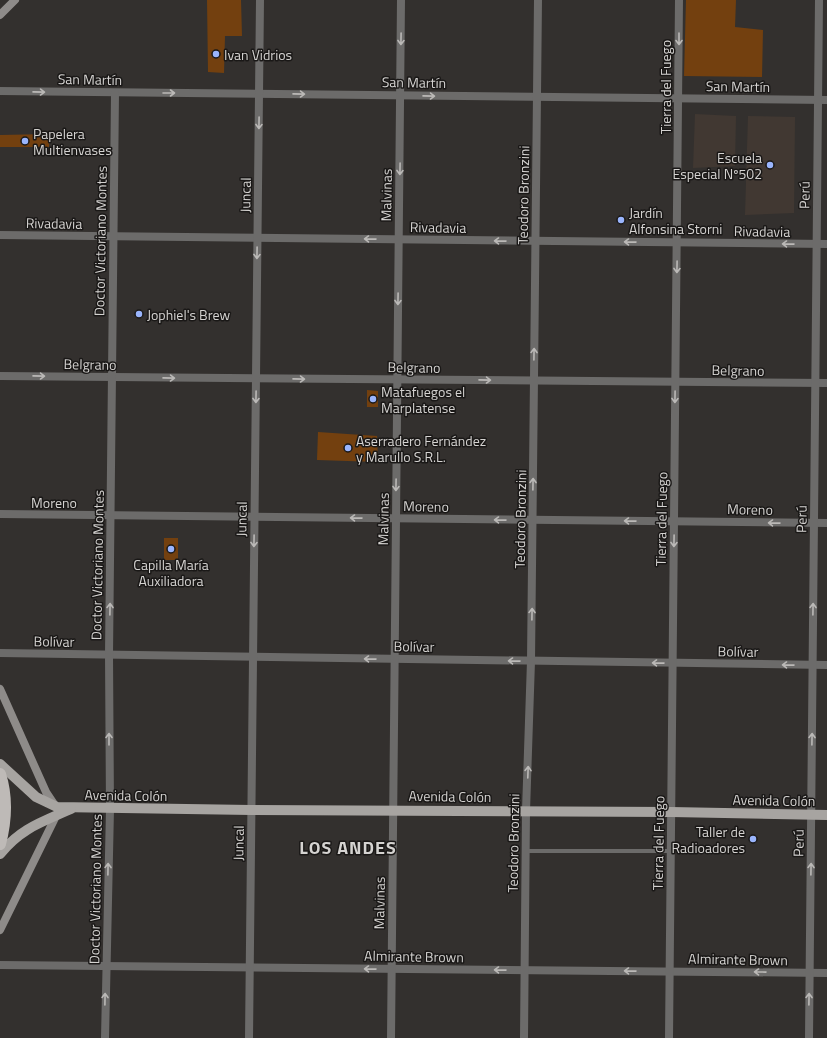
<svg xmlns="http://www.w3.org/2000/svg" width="827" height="1038" font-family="'Titillium Web',sans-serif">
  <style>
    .built { fill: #413832 }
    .building { fill: #73400f }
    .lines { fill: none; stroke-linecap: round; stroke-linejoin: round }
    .lane { stroke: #6c6b6a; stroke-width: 4 }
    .street { stroke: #6c6b6a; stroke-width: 8 }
    .secondary { stroke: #8e8b89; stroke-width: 8 }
    .primary { stroke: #a7a4a1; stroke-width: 10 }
    .highway { stroke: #bebab7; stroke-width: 12 }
    .oneway { stroke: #bbb9b7 }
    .poi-dot { fill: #9ab5fd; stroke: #1a1817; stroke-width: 1.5 }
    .labels { text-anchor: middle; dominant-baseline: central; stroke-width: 3; stroke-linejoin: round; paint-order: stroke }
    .poi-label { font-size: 14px; fill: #d5d3d1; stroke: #1a1817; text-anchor: start }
    .street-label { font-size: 14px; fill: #d5d3d1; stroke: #1a1817 }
    .district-label { font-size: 18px; font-weight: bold; letter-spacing: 1px; fill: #d5d3d1; stroke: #1a1817 }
  </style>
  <rect width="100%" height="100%" fill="#33302e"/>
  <!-- built -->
  <g class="built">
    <path d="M695 114 736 116 735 166 693 168Z"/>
    <path d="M748 116 795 117 794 213 745 215Z"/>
  </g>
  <!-- building -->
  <g class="building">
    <path d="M207 0H241L242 36H225L224 73 208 72Z"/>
    <path d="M686 0H736L735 27 763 30 762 77 684 76Z"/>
    <path d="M50 134 49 147H0V135Z"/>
    <path d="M367 390 378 391V407H367Z"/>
    <path d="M318 432 377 436 378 462 317 460Z"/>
    <rect x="164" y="538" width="14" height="22"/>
  </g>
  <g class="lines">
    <!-- lane -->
    <path class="lane" d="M526 851H671"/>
    <!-- street -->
    <g class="street">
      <path d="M0 91 827 100"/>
      <path d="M0 235 827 244"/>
      <path d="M0 376 827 383"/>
      <path d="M0 514 827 523"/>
      <path d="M0 653 827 665"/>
      <path d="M0 965 827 973"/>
      <path d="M105 1038 110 809 109 655 115 93"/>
      <path d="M249 1038 260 0"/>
      <path d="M391 1038 401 0"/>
      <path d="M524 1038 526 811 531 661 538 0"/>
      <path d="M669 1038 679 0"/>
      <path d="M809 1038 819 0"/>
    </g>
    <!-- secondary -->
    <g class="secondary">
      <path d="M0 15 15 0"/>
      <path d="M0 689 46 792 56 807"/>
      <path d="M0 930 56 816"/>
    </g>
    <!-- primary -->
    <g class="primary">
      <path d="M0 764 36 797 57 807 251 810 671 812 827 815"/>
      <path d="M0 854C21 828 42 822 71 809"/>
    </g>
    <!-- highway -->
    <path class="highway" d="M0 774C7 796 6 821 0 844"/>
  </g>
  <!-- one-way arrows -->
  <defs><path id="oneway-shaft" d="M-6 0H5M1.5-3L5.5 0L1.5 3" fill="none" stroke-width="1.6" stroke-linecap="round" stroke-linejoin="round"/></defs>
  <g class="oneway">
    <use href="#oneway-shaft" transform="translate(401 39) rotate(91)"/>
    <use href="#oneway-shaft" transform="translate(679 39) rotate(90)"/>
    <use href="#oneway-shaft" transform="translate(39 92) rotate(1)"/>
    <use href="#oneway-shaft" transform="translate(169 93)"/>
    <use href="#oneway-shaft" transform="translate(299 94) rotate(1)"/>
    <use href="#oneway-shaft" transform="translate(429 96) rotate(1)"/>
    <use href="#oneway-shaft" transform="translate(259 123) rotate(91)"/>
    <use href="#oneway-shaft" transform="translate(400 169) rotate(91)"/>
    <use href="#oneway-shaft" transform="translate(370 239) rotate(-179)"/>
    <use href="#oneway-shaft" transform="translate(500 241) rotate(-179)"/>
    <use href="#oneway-shaft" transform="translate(630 242) rotate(-179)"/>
    <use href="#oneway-shaft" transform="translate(788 244) rotate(-179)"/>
    <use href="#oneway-shaft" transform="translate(257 253) rotate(91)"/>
    <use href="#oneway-shaft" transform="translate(677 267) rotate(91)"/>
    <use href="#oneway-shaft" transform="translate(398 299) rotate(91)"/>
    <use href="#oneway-shaft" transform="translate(534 354) rotate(-89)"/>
    <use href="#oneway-shaft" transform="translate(39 376) rotate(1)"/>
    <use href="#oneway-shaft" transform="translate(169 378) rotate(1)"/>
    <use href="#oneway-shaft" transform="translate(299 379) rotate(1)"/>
    <use href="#oneway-shaft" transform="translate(485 380) rotate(1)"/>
    <use href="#oneway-shaft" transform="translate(256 397) rotate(91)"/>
    <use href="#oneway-shaft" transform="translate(675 397) rotate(91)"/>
    <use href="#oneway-shaft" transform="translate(533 484) rotate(-89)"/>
    <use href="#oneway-shaft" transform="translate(396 485) rotate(91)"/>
    <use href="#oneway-shaft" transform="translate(356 518) rotate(-179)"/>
    <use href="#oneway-shaft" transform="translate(500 520) rotate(-179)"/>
    <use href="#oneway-shaft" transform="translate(630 521) rotate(-179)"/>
    <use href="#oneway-shaft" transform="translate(774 523) rotate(-179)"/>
    <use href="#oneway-shaft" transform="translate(254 541) rotate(91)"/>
    <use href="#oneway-shaft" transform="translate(674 541) rotate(91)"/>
    <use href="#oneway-shaft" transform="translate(110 609) rotate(-89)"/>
    <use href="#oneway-shaft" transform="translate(813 609) rotate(-89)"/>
    <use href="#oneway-shaft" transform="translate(532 614) rotate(-89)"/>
    <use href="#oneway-shaft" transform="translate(370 659) rotate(-179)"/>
    <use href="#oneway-shaft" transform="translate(514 661) rotate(-179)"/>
    <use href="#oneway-shaft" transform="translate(658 663) rotate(-179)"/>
    <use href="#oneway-shaft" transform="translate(788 665) rotate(-179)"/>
    <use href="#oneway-shaft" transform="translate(109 739) rotate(-90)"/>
    <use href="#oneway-shaft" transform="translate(812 739) rotate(-89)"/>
    <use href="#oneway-shaft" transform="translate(528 772) rotate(-88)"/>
    <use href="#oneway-shaft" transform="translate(108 869) rotate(-89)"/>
    <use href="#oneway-shaft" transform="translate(811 869) rotate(-89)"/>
    <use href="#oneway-shaft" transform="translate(370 969) rotate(-179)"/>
    <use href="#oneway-shaft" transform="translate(500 970) rotate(-179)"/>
    <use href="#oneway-shaft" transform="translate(630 971) rotate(-179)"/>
    <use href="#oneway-shaft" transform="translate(760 972) rotate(-179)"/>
    <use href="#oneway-shaft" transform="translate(105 999) rotate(-89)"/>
    <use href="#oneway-shaft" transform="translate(809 999) rotate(-89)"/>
  </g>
  <!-- markers -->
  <g class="poi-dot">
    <circle cx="216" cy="54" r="4"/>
    <circle cx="25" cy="141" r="4"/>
    <circle cx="770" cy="165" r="4"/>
    <circle cx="621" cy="220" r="4"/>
    <circle cx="139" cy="314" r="4"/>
    <circle cx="373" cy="399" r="4"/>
    <circle cx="348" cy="448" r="4"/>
    <circle cx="171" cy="549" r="4"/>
    <circle cx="753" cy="839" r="4"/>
  </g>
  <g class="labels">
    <!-- poi labels -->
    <g class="poi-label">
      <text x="224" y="54">Ivan Vidrios</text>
      <text x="33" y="133">Papelera<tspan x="33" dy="16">Multienvases</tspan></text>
      <text x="762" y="157" text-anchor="end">Escuela<tspan x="762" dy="16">Especial Nº502</tspan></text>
      <text x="629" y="212">Jardín<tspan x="629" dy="16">Alfonsina Storni</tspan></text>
      <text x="147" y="314">Jophiel's Brew</text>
      <text x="381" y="391">Matafuegos el<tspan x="381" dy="16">Marplatense</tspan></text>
      <text x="356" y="440">Aserradero Fernández<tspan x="356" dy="16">y Marullo S.R.L.</tspan></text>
      <text x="171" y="564" text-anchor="middle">Capilla María<tspan x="171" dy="16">Auxiliadora</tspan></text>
      <text x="745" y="831" text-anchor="end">Taller de<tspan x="745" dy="16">Radioadores</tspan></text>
    </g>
    <!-- street labels -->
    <g class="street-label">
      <text transform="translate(90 79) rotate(1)">San Martín</text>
      <text transform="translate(414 82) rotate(1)">San Martín</text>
      <text transform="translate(738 86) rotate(1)">San Martín</text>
      <text transform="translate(665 87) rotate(-90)">Tierra del Fuego</text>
      <text transform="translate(245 195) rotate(-89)">Juncal</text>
      <text transform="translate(386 195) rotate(-89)">Malvinas</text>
      <text transform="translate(523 195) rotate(-89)">Teodoro Bronzini</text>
      <text transform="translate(804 195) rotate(-89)">Perú</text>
      <text transform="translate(54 223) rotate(1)">Rivadavia</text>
      <text transform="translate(438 227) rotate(1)">Rivadavia</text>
      <text transform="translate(762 231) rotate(1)">Rivadavia</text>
      <text transform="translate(100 241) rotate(-89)">Doctor Victoriano Montes</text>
      <text transform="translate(90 364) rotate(1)">Belgrano</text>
      <text transform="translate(414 367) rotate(1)">Belgrano</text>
      <text transform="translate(738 370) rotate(1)">Belgrano</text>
      <text x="54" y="502">Moreno</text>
      <text transform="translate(426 506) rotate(1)">Moreno</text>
      <text transform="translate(750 509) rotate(1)">Moreno</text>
      <text transform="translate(241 519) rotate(-89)">Juncal</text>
      <text transform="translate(383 519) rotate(-89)">Malvinas</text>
      <text transform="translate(520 519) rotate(-89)">Teodoro Bronzini</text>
      <text transform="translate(661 519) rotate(-89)">Tierra del Fuego</text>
      <text transform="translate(801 519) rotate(-89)">Perú</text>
      <text transform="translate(97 565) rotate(-89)">Doctor Victoriano Montes</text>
      <text transform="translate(54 641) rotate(1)">Bolívar</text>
      <text transform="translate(414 646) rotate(1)">Bolívar</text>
      <text transform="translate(738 651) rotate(1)">Bolívar</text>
      <text transform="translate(126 795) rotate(1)">Avenida Colón</text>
      <text transform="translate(450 796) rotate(1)">Avenida Colón</text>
      <text transform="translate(774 800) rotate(1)">Avenida Colón</text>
      <text transform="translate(238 843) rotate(-89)">Juncal</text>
      <text transform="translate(513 843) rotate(-89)">Teodoro Bronzini</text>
      <text transform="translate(658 843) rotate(-89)">Tierra del Fuego</text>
      <text transform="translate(798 843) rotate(-89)">Perú</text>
      <text transform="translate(95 889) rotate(-89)">Doctor Victoriano Montes</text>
      <text transform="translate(379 903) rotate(-89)">Malvinas</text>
      <text transform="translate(414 956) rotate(1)">Almirante Brown</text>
      <text transform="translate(738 959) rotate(1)">Almirante Brown</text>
    </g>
    <!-- district labels -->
    <g class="district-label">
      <text x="348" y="847">LOS ANDES</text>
    </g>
  </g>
</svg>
